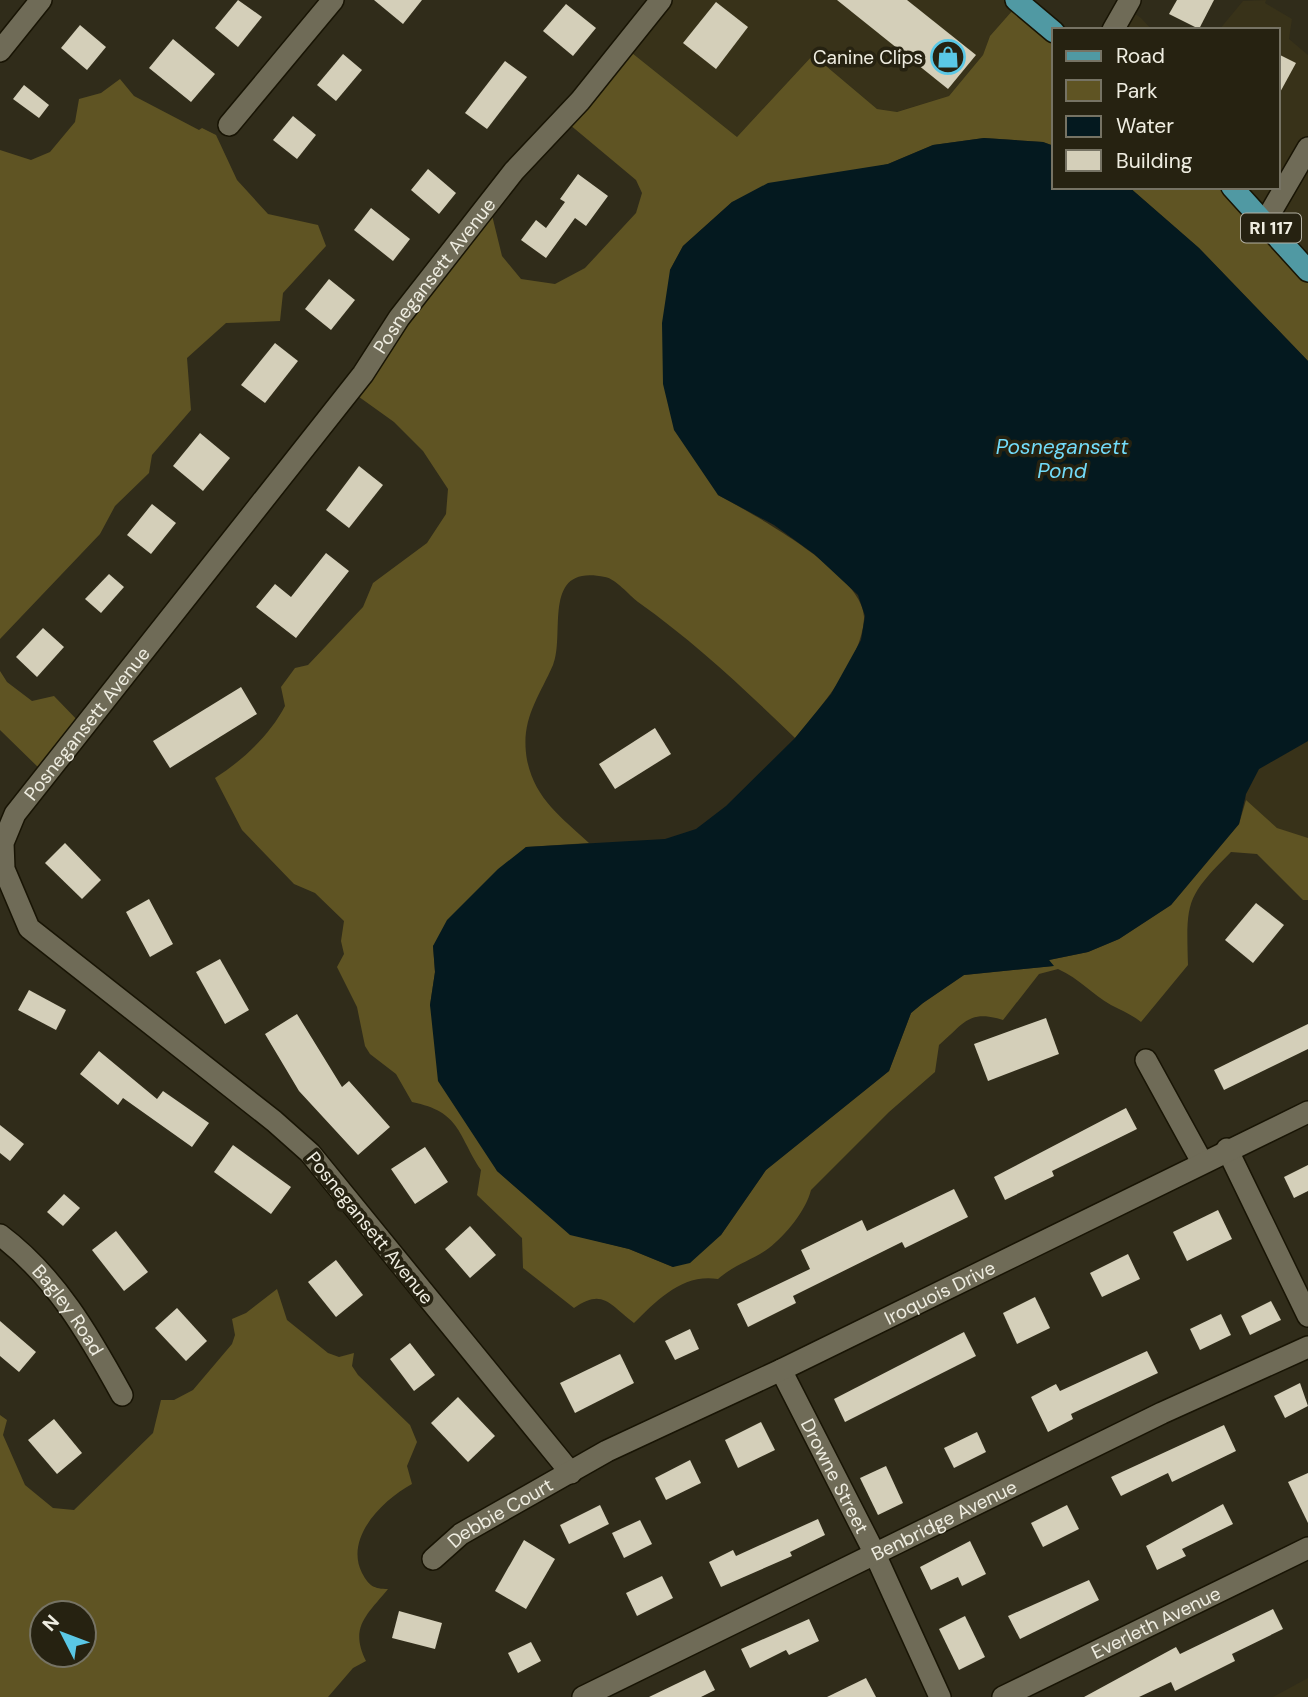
<svg xmlns="http://www.w3.org/2000/svg" width="1308" height="1697" font-family="'DM Sans',sans-serif">
  <style>
    .built { fill: #383219 }
    .green { fill: #5f5423; fill-rule: evenodd }
    .water { fill: #04191f }
    .building { fill: #d4cfb9 }
    .lines { fill: none; stroke-linecap: round; stroke-linejoin: round }
    .street-casing { stroke: #181404; stroke-width: 24 }
    .primary-casing { stroke: #181404; stroke-width: 24 }
    .street { stroke: #6f6b57; stroke-width: 21 }
    .primary { stroke: #5099a3; stroke-width: 21 }
    .labels { text-anchor: middle; dominant-baseline: central; stroke-width: 7; stroke-linejoin: round; paint-order: stroke }
    .shield { fill: #262211; stroke: #b3b0a3; stroke-width: 2 }
    .shield-label { font-size: 18px; font-weight: bold; fill: #efede1 }
    .poi-label { font-size: 19px; fill: #efede1; stroke: #262211; text-anchor: end }
    .street-label { font-size: 19px; fill: #efede1; stroke: #262211 }
    .water-label { font-size: 21px; font-style: italic; fill: #72dbf9; stroke: #262211 }
  </style>
  <rect width="100%" height="100%" fill="#302c1a"/>
  <!-- built -->
  <g class="built">
    <path d="M660 0H1015L1019 3 990 36 983 55 949 96 896 112 877 109 813 55 737 137 622 45Z"/>
    <path d="M1266 0 1265 3 1292 19 1289 39 1308 55V269L1233 187H1278V30H1219L1243 1Z"/>
    <path d="M1126 8 1141 18 1152 30H1112Z"/>
    <path d="M1308 741V838H1304L1277 828 1261 817 1246 800V794L1259 769Z"/>
    <path d="M1308 1678V1697H1273Z"/>
  </g>
  <!-- green -->
  <g class="green">
    <path d="M1019 3 1054 31V146L1043 142 984 138 933 145 888 164 732 202 683 246 670 270 718 495C753 514 867 576 864 619 861 661 821 707 795 738 743 688 697 644 638 602 629 595 616 579 605 577 540 563 566 634 553 665 538 699 520 720 527 760 535 799 561 817 589 843L526 847 433 946 435 972 430 1005 497 1171 570 1234 629 1249 673 1267 721 1235 766 1170 889 1071 911 1013 923 1003 964 975 1053 966 1049 960 1088 952 1119 939 1171 905 1239 824 1246 800 1277 828 1308 838V900H1303L1257 854 1231 852C1186 897 1186 901 1188 965L1141 1022C1131 1014 1122 1011 1111 1005 1092 994 1080 979 1058 969L1039 974 1003 1020C968 1009 964 1024 939 1045L935 1072 889 1112 811 1190C806 1210 786 1235 769 1248 753 1260 735 1264 718 1279 683 1273 657 1300 634 1323 609 1304 603 1288 574 1308L523 1268 522 1238 477 1195 481 1170C457 1134 461 1112 412 1102L396 1074 370 1054 365 1046 357 1007 337 967 344 954 341 941 344 921 315 893 294 884 242 830 215 778C242 761 270 735 285 706L281 687 295 668 308 665 363 607 373 583 427 543 446 514 448 489 423 451 394 422 348 389 489 203 502 256 521 279 555 284 585 268 636 213 642 193 636 180 563 119 622 45 737 137 813 55 877 109 897 112 949 96 983 55 990 36Z"/>
    <path d="M120 79 134 96 199 130 202 128 216 135 237 180 268 214 318 225 326 246 283 293 280 321 226 323 187 358 191 410 152 455 149 473 115 506 100 534 0 639V150L31 160 50 152 75 122 79 99 101 93Z"/>
    <path d="M1129 187H1234L1308 269V361L1199 248Z"/>
    <path d="M0 671 7 682 32 701 54 696 82 725 42 771 0 730Z"/>
    <path d="M277 1289 287 1320 328 1353 339 1357 354 1353 352 1366 358 1375 410 1425 417 1442 407 1466 412 1484C384 1499 344 1537 362 1573 369 1586 374 1589 388 1589 367 1615 349 1627 366 1661L353 1668 328 1697H0V1415L7 1420 3 1435 25 1485 53 1508 74 1510 153 1433 161 1400H174L193 1390 232 1344 235 1335 232 1319 246 1313ZM42 1613H84V1655H42Z"/>
  </g>
  <!-- water -->
  <path class="water" d="M984 138 1043 142 1054 146V187H1129L1199 248 1308 361V741L1259 769 1246 794 1239 824 1171 905 1119 939 1088 952 1049 960 1054 966 964 975 923 1003 911 1013 889 1071 766 1170 721 1235 690 1263 673 1267 629 1249 570 1235 497 1171 438 1081 430 1005 435 972 433 946 447 920 498 869 526 847 665 839 696 829 726 806 795 738 831 694 861 640 865 616 858 595 814 554 774 525 718 495 674 430 663 384 662 323 670 270 683 246 732 202 768 183 888 164 933 145Z"/>
  <!-- building -->
  <g class="building">
    <path d="M238 0 262 17 238 47 215 28Z"/>
    <path d="M374 0H422L403 24Z"/>
    <path d="M837 0H907L976 55 948 89Z"/>
    <path d="M1177 0H1214L1199 29 1169 14Z"/>
    <path d="M716 2 748 27 716 69 683 43Z"/>
    <path d="M566 4 596 28 573 56 543 31Z"/>
    <path d="M80 25 106 47 87 70 61 48Z"/>
    <path d="M173 39 215 74 191 102 149 68Z"/>
    <path d="M343 54 362 70 336 101 317 85Z"/>
    <path d="M1278 54 1296 63 1278 96Z"/>
    <path d="M505 61 527 77 487 129 465 113Z"/>
    <path d="M24 85 49 105 39 118 13 99Z"/>
    <path d="M293 116 316 135 297 159 273 140Z"/>
    <path d="M428 169 456 193 439 214 411 190Z"/>
    <path d="M578 174 608 196 586 226 575 218 546 258 521 240 536 220 546 228 565 202 560 199Z"/>
    <path d="M371 208 410 239 393 261 354 230Z"/>
    <path d="M329 279 355 300 331 330 305 309Z"/>
    <path d="M275 343 298 361 265 403 241 385Z"/>
    <path d="M200 433 230 458 203 491 173 466Z"/>
    <path d="M359 466 383 485 349 528 326 510Z"/>
    <path d="M152 504 176 523 151 554 127 535Z"/>
    <path d="M326 553 349 571 296 638 256 607 275 584 291 597Z"/>
    <path d="M109 574 124 587 101 613 85 599Z"/>
    <path d="M43 628 64 647 37 677 16 657Z"/>
    <path d="M241 687 257 714 170 768 153 741Z"/>
    <path d="M655 728 671 754 615 789 599 764Z"/>
    <path d="M65 843 101 880 82 899 45 863Z"/>
    <path d="M149 899 173 944 150 957 126 912Z"/>
    <path d="M1256 903 1284 925 1253 963 1225 940Z"/>
    <path d="M220 959 249 1010 225 1024 196 972Z"/>
    <path d="M29 990 66 1010 56 1030 18 1010Z"/>
    <path d="M297 1014 342 1087 349 1081 390 1127 358 1155 299 1091 265 1034Z"/>
    <path d="M1046 1018 1059 1054 988 1081 974 1044Z"/>
    <path d="M1308 1024V1049L1224 1090 1214 1070Z"/>
    <path d="M99 1051 157 1099 163 1091 209 1123 192 1147 123 1098 118 1105 80 1074Z"/>
    <path d="M1126 1108 1137 1129 1052 1171 1054 1176 1005 1200 994 1177Z"/>
    <path d="M0 1125 24 1144 10 1161 0 1153Z"/>
    <path d="M233 1145 291 1187 271 1214 214 1172Z"/>
    <path d="M425 1147 448 1182 415 1204 391 1169Z"/>
    <path d="M1308 1165V1191L1294 1198 1284 1177Z"/>
    <path d="M954 1189 968 1217 905 1248 902 1242 793 1296 796 1303 748 1327 737 1304 810 1269 801 1250 862 1220 867 1231Z"/>
    <path d="M64 1194 80 1208 63 1226 47 1212Z"/>
    <path d="M1218 1210 1232 1239 1187 1261 1173 1232Z"/>
    <path d="M470 1226 496 1255 470 1278 445 1249Z"/>
    <path d="M116 1231 148 1272 124 1291 92 1250Z"/>
    <path d="M1128 1254 1140 1279 1102 1297 1090 1273Z"/>
    <path d="M336 1260 363 1295 336 1317 308 1282Z"/>
    <path d="M1035 1297 1050 1328 1017 1344 1003 1313Z"/>
    <path d="M1271 1301 1281 1320 1250 1335 1241 1316Z"/>
    <path d="M177 1308 207 1341 186 1361 155 1328Z"/>
    <path d="M1221 1314 1231 1335 1200 1350 1190 1329Z"/>
    <path d="M0 1321 36 1352 19 1372 0 1356Z"/>
    <path d="M690 1329 699 1349 675 1360 665 1341Z"/>
    <path d="M964 1332 976 1356 845 1422 834 1399Z"/>
    <path d="M410 1343 435 1375 414 1391 390 1359Z"/>
    <path d="M1147 1351 1158 1373 1071 1414 1073 1419 1048 1432 1031 1397 1056 1384 1060 1391Z"/>
    <path d="M620 1354 634 1383 575 1413 560 1383Z"/>
    <path d="M1300 1383 1308 1406 1285 1418 1274 1396Z"/>
    <path d="M458 1397 495 1436 468 1462 431 1423Z"/>
    <path d="M54 1419 82 1453 57 1474 28 1440Z"/>
    <path d="M761 1422 775 1450 738 1468 725 1440Z"/>
    <path d="M1224 1425 1236 1451 1172 1482 1168 1473 1121 1496 1111 1477Z"/>
    <path d="M977 1432 986 1452 954 1468 944 1448Z"/>
    <path d="M690 1460 701 1483 666 1500 655 1478Z"/>
    <path d="M886 1466 903 1503 878 1515 860 1478Z"/>
    <path d="M1308 1473V1523L1288 1482Z"/>
    <path d="M1223 1504 1233 1524 1182 1549 1186 1556 1157 1570 1146 1546Z"/>
    <path d="M600 1505 609 1524 569 1544 560 1525Z"/>
    <path d="M1067 1505 1079 1529 1043 1547 1031 1523Z"/>
    <path d="M818 1519 825 1535 790 1552 792 1556 721 1587 709 1562 733 1550 736 1556Z"/>
    <path d="M640 1520 652 1544 624 1558 612 1533Z"/>
    <path d="M524 1540 555 1559 526 1609 495 1591Z"/>
    <path d="M970 1541 986 1574 962 1586 958 1577 931 1590 920 1567Z"/>
    <path d="M662 1576 673 1598 637 1616 626 1593Z"/>
    <path d="M1089 1580 1099 1600 1020 1639 1008 1616Z"/>
    <path d="M1273 1609 1283 1629 1232 1654 1235 1661 1175 1691 1171 1682 1139 1697H1084L1176 1647 1180 1654Z"/>
    <path d="M399 1611 442 1623 435 1649 392 1638Z"/>
    <path d="M965 1616 985 1657 959 1670 939 1629Z"/>
    <path d="M809 1619 819 1641 789 1655 786 1650 750 1668 741 1649Z"/>
    <path d="M531 1642 541 1661 518 1673 508 1653Z"/>
    <path d="M705 1670 715 1690 701 1697H649Z"/>
    <path d="M866 1678 876 1697H827Z"/>
  </g>
  <g class="lines">
    <!-- street casing -->
    <g class="street-casing">
      <g id="street">
        <path d="M1113 30 1130 0"/>
        <path d="M0 51 41 0"/>
        <path d="M229 125 333 0"/>
        <path d="M1265 222 1308 148"/>
        <path d="M1146 1060 1202 1162"/>
        <path d="M1227 1149 1308 1316"/>
        <path id="s1" d="M0 1235C56 1277 89 1335 122 1395"/>
        <path id="s2" d="M781 1370 874 1552 940 1697"/>
        <path id="s3" d="M571 1473 310 1153 274 1121 29 928 4 869 3 843 15 814 363 374 399 318 514 171 580 101 661 0"/>
        <path id="s4" d="M433 1559 461 1534 607 1451 781 1370 1308 1112"/>
        <path id="s5" d="M583 1697 1162 1413 1308 1347"/>
        <path id="s6" d="M1003 1697 1308 1548"/>
      </g>
    </g>
    <!-- primary casing -->
    <g class="primary-casing">
      <g id="primary">
        <path d="M1016 0 1054 32"/>
        <path d="M1232 187 1308 271"/>
      </g>
    </g>
    <!-- street -->
    <use href="#street" class="street"/>
    <!-- primary -->
    <use href="#primary" class="primary"/>
  </g>
  <!-- icons -->
  <defs>
    <g id="shop-ring" transform="scale(1.75)"><circle r="9.5" fill="#262211" stroke="#5ac8e6" stroke-width="1.5"/><path d="M-5-2.5h2.3a2.7 3.5 0 0 1 5.4 0H5L5.5 6h-11ZM-1.5-2.5h3a1.5 2.3 0 0 0-3 0Z" fill="#5ac8e6"/></g>
  </defs>
  <g fill-rule="evenodd">
    <use href="#shop-ring" x="948" y="57"/>
  </g>
  <g class="labels">
    <!-- shield labels -->
    <rect class="shield" x="1241" y="213.5" width="60" height="29" rx="5"/>
    <g class="shield-label">
      <text x="1271" y="228">RI 117</text>
    </g>
    <!-- poi labels -->
    <g class="poi-label">
      <text x="923" y="57">Canine Clips</text>
    </g>
    <!-- street labels -->
    <g class="street-label">
      <text stroke="none"><textPath href="#s3" startOffset="1577">Posnegansett Avenue</textPath></text>
      <text stroke="none"><textPath href="#s3" startOffset="1010">Posnegansett Avenue</textPath></text>
      <text transform="translate(370 1228) rotate(51)">Posnegansett Avenue</text>
      <text stroke="none"><textPath href="#s4" startOffset="574">Iroquois Drive</textPath></text>
      <text stroke="none"><textPath href="#s1" startOffset="102">Bagley Road</textPath></text>
      <text stroke="none"><textPath href="#s2" startOffset="119">Drowne Street</textPath></text>
      <text stroke="none"><textPath href="#s4" startOffset="82">Debbie Court</textPath></text>
      <text stroke="none"><textPath href="#s5" startOffset="402">Benbridge Avenue</textPath></text>
      <text stroke="none"><textPath href="#s6" startOffset="170">Everleth Avenue</textPath></text>
    </g>
    <!-- water labels -->
    <g class="water-label">
      <text x="1062" y="447">Posnegansett<tspan x="1062" dy="24">Pond</tspan></text>
    </g>
  </g>
  <!-- legend -->
  <rect x="1052" y="28" width="228" height="161" fill="#262211" stroke="#767364" stroke-width="2"/>
  <rect x="1066" y="51" width="35" height="10" fill="#5099a3" stroke="#767364" stroke-width="2"/>
  <text x="1116" y="63" font-size="21" fill="#efede1">Road</text>
  <rect x="1066" y="80" width="35" height="21" fill="#5f5423" stroke="#767364" stroke-width="2"/>
  <text x="1116" y="98" font-size="21" fill="#efede1">Park</text>
  <rect x="1066" y="116" width="35" height="21" fill="#04191f" stroke="#767364" stroke-width="2"/>
  <text x="1116" y="133" font-size="21" fill="#efede1">Water</text>
  <rect x="1066" y="150" width="35" height="21" fill="#d4cfb9" stroke="#767364" stroke-width="2"/>
  <text x="1116" y="168" font-size="21" fill="#efede1">Building</text>
  <!-- north arrow -->
  <g transform="translate(63 1634) rotate(312)"><circle r="33" fill="#262211" stroke="#767364" stroke-width="2"/>
  <path d="M0-5L12 26L0 18L-12 26Z" fill="#5ac8e6"/>
  <text y="-10" font-size="19" font-weight="bold" text-anchor="middle" fill="#efede1">N</text>
  </g>
</svg>
